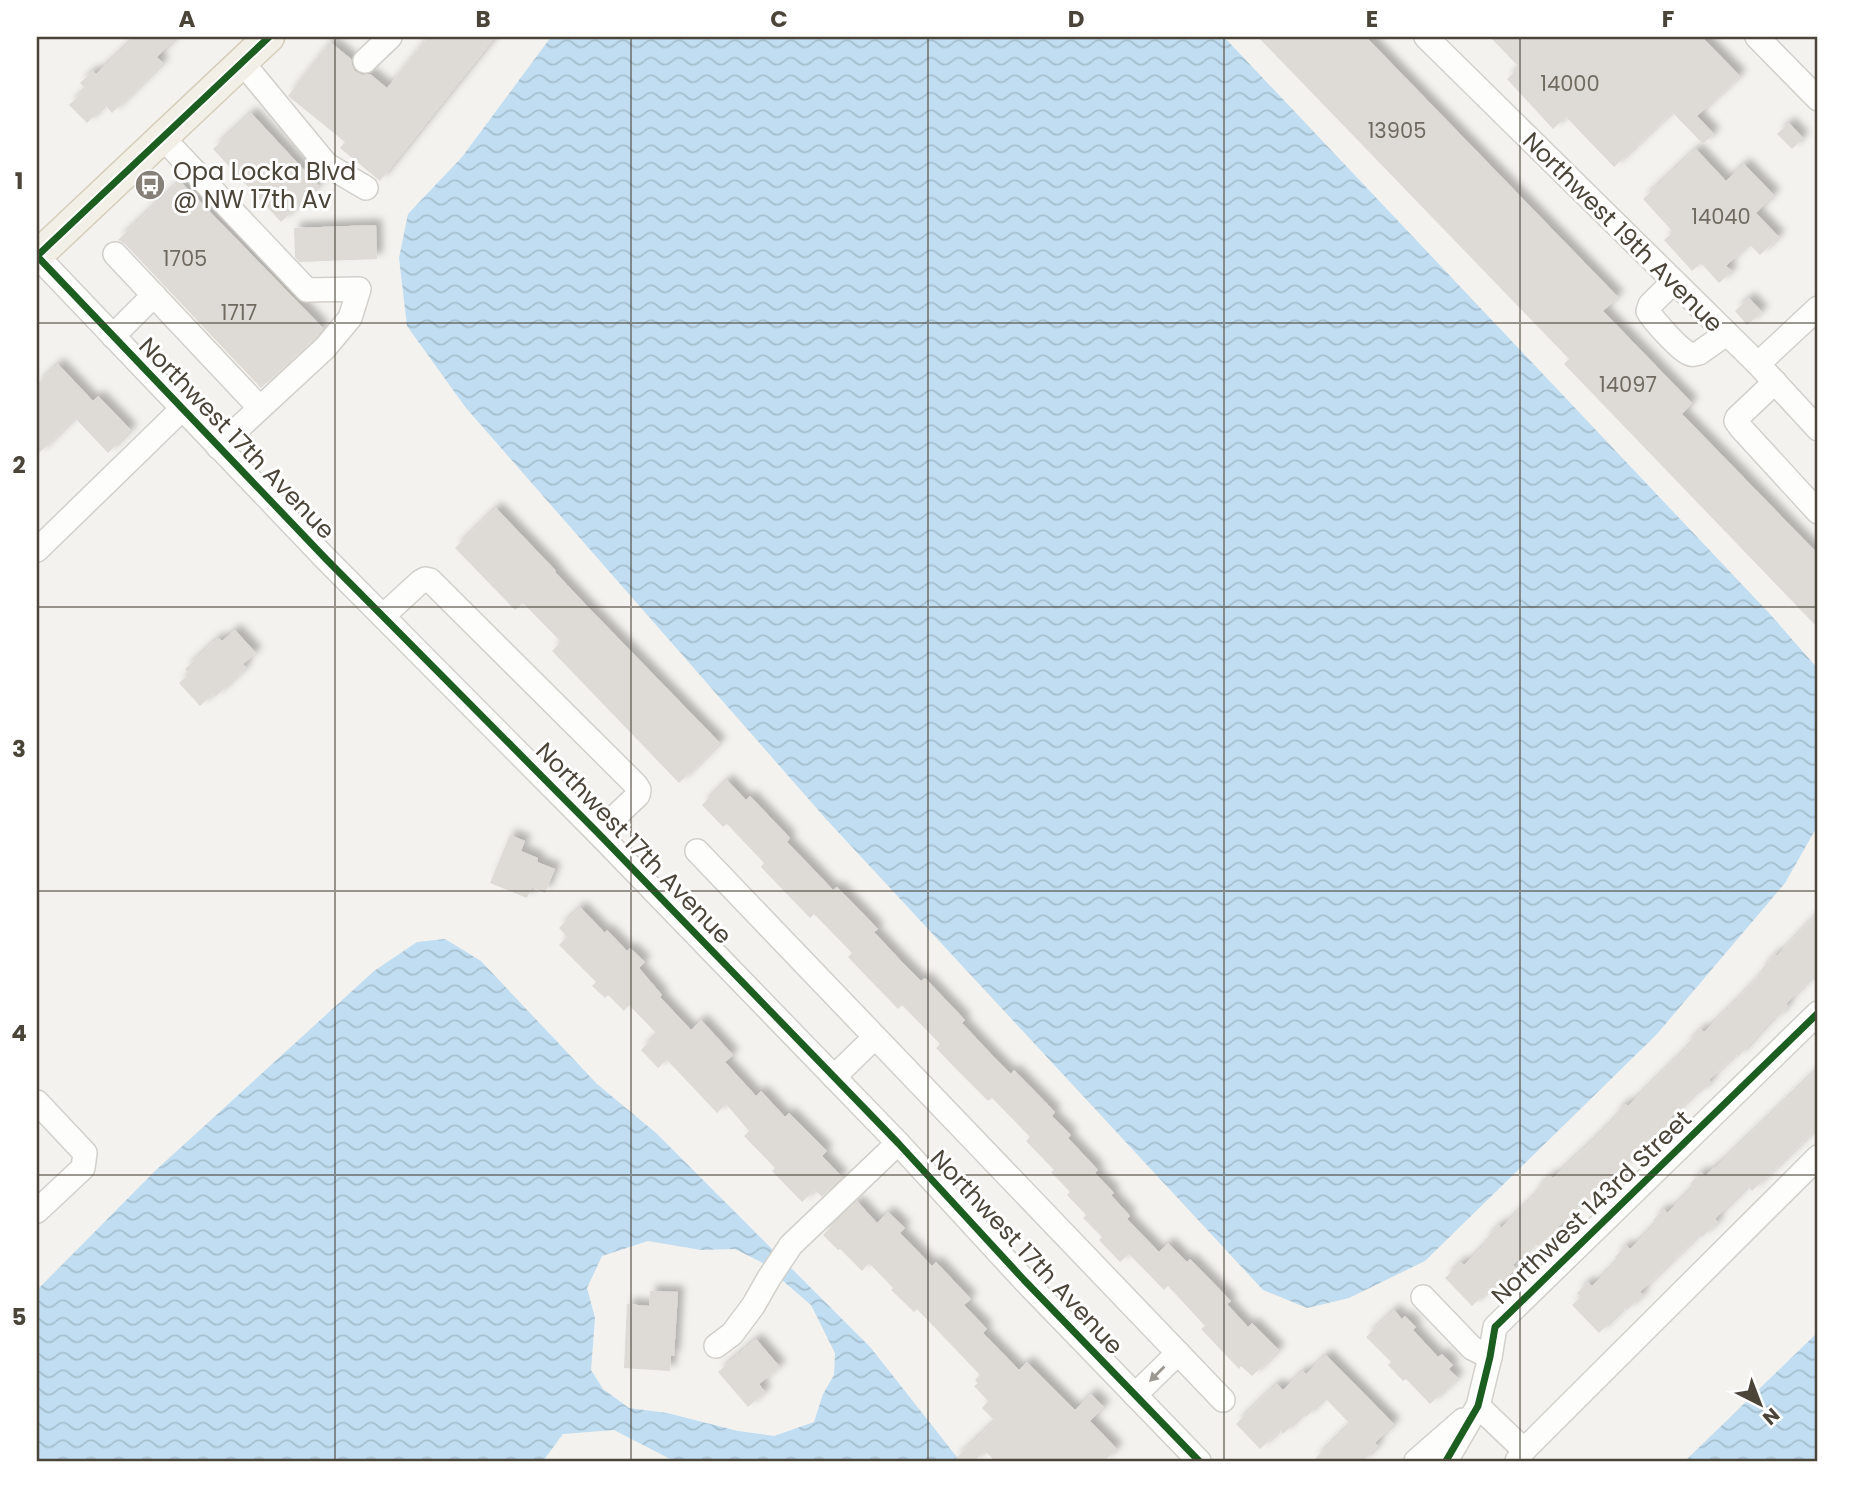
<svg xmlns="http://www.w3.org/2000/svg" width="1855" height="1498" font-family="Poppins,sans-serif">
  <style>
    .water { fill: url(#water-waves); fill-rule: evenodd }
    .building { fill: #dedbd6; filter: url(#shadow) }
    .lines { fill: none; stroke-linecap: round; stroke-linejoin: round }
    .minor-casing { stroke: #d2d0cb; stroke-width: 26 }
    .major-casing { stroke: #d6cebb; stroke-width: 33 }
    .minor { stroke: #fdfdfc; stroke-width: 23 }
    .major { stroke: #f2efe6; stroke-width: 30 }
    .cycleway-casing { stroke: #fff; stroke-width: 11 }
    .cycleway { stroke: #1b5e20; stroke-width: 7 }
    .oneway { fill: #9b9791 }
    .grid { fill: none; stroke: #4b4439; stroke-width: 2; stroke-opacity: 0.55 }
    .labels { text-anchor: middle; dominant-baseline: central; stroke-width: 6; stroke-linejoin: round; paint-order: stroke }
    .number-label { font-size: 21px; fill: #706a61 }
    .poi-label { font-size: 24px; fill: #4b4439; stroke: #fff; text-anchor: start }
    .street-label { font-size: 24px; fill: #4b4439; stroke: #fff }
    .neatline { fill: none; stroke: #4b4439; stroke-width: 2.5 }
    .grid-label { font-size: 23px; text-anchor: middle; font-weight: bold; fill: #4b4439 }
  </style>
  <defs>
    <pattern id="water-waves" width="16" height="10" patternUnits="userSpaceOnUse" patternTransform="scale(1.75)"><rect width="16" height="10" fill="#c0ddf1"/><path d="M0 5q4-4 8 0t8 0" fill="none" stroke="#a6bfcf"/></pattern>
    <filter id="shadow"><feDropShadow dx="6" dy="-6" stdDeviation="3.5" flood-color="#0004"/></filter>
  </defs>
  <rect width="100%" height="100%" fill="#f4f2ee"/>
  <!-- water -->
  <g class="water">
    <path d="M551 37H1224L1769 613 1818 669V825L1785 883 1657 1034 1425 1261 1349 1298 1307 1308 1263 1290 826 819 466 408 407 326 399 258 408 214 462 157Z"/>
    <path d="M445 939 481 961 597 1084 656 1133 871 1348 960 1461H674L614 1430 563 1434 543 1461H37V1290L156 1170 374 971 417 942ZM648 1241 701 1250 735 1249 761 1262 811 1305 835 1353 834 1375 823 1394 814 1422 774 1436 738 1431 667 1413 629 1408 603 1389 591 1370 595 1318 587 1288 602 1256Z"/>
    <path d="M1818 1332V1461H1685Z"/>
  </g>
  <!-- building -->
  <g class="building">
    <path d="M136 37H177L157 57 163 63 112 113 105 105 87 123 69 105 86 89 80 83 93 71 96 74Z"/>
    <path d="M428 37H495L380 181 340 148 345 142 288 96 330 42 351 59 352 65 355 71 362 75 370 74 387 88Z"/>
    <path d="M1258 37H1366L1618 297 1603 311 1692 403 1682 414 1818 554V628L1564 364 1569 359Z"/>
    <path d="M1490 37H1702L1740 76 1697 116 1714 134 1703 144 1672 112 1614 167 1566 117 1553 129 1507 79 1519 67Z"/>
    <path d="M251 113 319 186 281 222 213 149Z"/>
    <path d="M1789 123 1803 138 1792 149 1777 134Z"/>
    <path d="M1696 149 1726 181 1744 164 1774 195 1756 213 1779 237 1760 255 1749 244 1726 266 1732 271 1719 283 1701 263 1692 271 1664 240 1673 232 1643 199Z"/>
    <path d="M180 181 323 328 315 338 261 388 125 244 118 240Z"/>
    <path d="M376 225 377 259 299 262 295 257 294 228Z"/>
    <path d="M1749 298 1762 312 1747 325 1735 311Z"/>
    <path d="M58 364 93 401 98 396 131 430 108 453 75 418 37 455V384Z"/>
    <path d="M496 508 556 571 555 572 587 606 720 743 679 783 552 651 561 642 523 603 515 610 455 548Z"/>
    <path d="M235 630 256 653 243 664 246 668 215 697 213 694 200 706 179 683 189 674 185 669 218 638 222 641Z"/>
    <path d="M727 780 746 800 750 796 790 838 787 842 815 871 833 890 837 887 878 929 874 932 902 962 921 981 925 978 965 1020 962 1023 992 1055 1011 1074 1014 1070 1055 1112 1052 1116 1071 1135 1068 1138 1098 1170 1095 1173 1114 1193 1111 1195 1130 1216 1127 1219 1159 1252 1168 1243 1187 1262 1190 1259 1231 1301 1227 1304 1248 1327 1252 1323 1279 1350 1252 1376 1241 1366 1239 1369 1201 1329 1205 1326 1168 1286 1164 1290 1129 1254 1120 1262 1099 1240 1102 1237 1083 1218 1086 1215 1067 1195 1070 1192 1051 1172 1054 1170 1026 1141 1030 1137 992 1098 988 1101 955 1068 936 1048 940 1044 902 1005 898 1009 867 977 848 957 852 953 814 914 810 918 780 887 761 867 764 863 727 824 723 827 702 805Z"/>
    <path d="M510 835 525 841 521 851 538 858 537 862 555 869 545 893 532 887 527 898 490 883Z"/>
    <path d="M580 907 605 933 607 930 627 951 630 948 645 962 639 968 662 995 660 997 691 1030 701 1020 715 1035 733 1055 725 1062 756 1096 761 1091 785 1117 789 1113 827 1151 822 1156 842 1177 822 1197 815 1190 802 1202 772 1171 775 1168 744 1136 749 1131 726 1104 717 1113 667 1060 658 1068 641 1050 657 1034 629 1005 624 1011 608 995 605 998 592 986 596 982 559 945 567 937 559 928Z"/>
    <path d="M1818 913V984L1811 978 1786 1004 1788 1006 1777 1018 1775 1017 1764 1028 1738 1057 1736 1054 1709 1080 1711 1082 1700 1093 1698 1091 1671 1117 1673 1119 1662 1130 1660 1128 1634 1154 1636 1156 1624 1167 1622 1165 1596 1191 1598 1192 1587 1203 1585 1201 1558 1227 1560 1229 1549 1240 1547 1238 1538 1246 1535 1244 1513 1265 1516 1268 1508 1276 1510 1278 1498 1289 1496 1287 1487 1296 1485 1293 1472 1306 1445 1278 1461 1262 1464 1265 1486 1243 1484 1241 1499 1225 1501 1228 1536 1194 1534 1192 1550 1176 1553 1178 1586 1147 1616 1117 1614 1115 1625 1104 1628 1106 1687 1048 1685 1046 1701 1029 1704 1032 1736 1001 1762 973 1760 971 1775 954 1777 956Z"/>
    <path d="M1818 1069V1127L1752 1191 1748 1186 1715 1219 1718 1222 1702 1237 1699 1235 1640 1292 1643 1295 1627 1310 1624 1308 1599 1333 1572 1305 1581 1297 1577 1293 1588 1282 1592 1286 1618 1260 1615 1257 1626 1245 1630 1249 1656 1223 1653 1220 1664 1209 1667 1213 1693 1187 1690 1184 1701 1172 1705 1176 1714 1167 1715 1168Z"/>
    <path d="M857 1201 877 1223 888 1212 905 1228 900 1233 932 1266 936 1262 971 1299 964 1305 987 1329 983 1333 1019 1370 1027 1362 1075 1410 1091 1394 1104 1407 1090 1421 1117 1449 1104 1461H995L985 1451 974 1461H953L995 1421 982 1408 988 1401 974 1386 978 1383 975 1380 980 1375 917 1309 914 1312 891 1290 893 1288 869 1263 862 1271 840 1249 838 1250 823 1235Z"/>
    <path d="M650 1291 678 1292 674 1356H671L670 1371 624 1368 627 1304 649 1306Z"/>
    <path d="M1394 1310 1402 1319 1405 1316 1416 1327 1413 1330 1438 1357 1442 1354 1453 1365 1449 1369 1458 1378 1430 1404 1406 1379 1403 1381 1388 1365 1391 1362 1366 1337Z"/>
    <path d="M756 1339 780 1367 759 1384 765 1392 748 1407 718 1372Z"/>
    <path d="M1326 1355 1394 1424 1375 1443 1378 1446 1363 1461H1313L1350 1424 1325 1398 1306 1417 1303 1414 1283 1434 1280 1430 1260 1449 1236 1424 1277 1384 1283 1390 1303 1371 1306 1374Z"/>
  </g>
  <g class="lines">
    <!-- minor casing -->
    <g class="minor-casing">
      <g id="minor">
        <path d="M1426 37 1758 364 1818 429"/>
        <path d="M1757 37 1818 99"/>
        <path d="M365 61 390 37"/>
        <path d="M242 62 327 165 366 188"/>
        <path d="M162 137 307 290 359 289 350 318 325 348 218 447"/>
        <path d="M115 254 260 408"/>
        <path d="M37 256 326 559 598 833 898 1143 1024 1280 1199 1461"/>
        <path d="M1673 282 1650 305 1648 311C1652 319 1679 349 1688 353 1693 356 1694 354 1699 353L1726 334"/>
        <path d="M113 336 154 295"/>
        <path d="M1758 364 1818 308"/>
        <path d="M1775 382 1737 418 1736 421 1741 428 1818 512"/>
        <path d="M37 550 182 409"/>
        <path d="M383 616 420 582 425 579 430 580 636 785 639 790 638 795 598 833"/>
        <path d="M697 851 1223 1400"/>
        <path d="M834 1077 875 1037"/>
        <path d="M37 1102 85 1153 83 1168 37 1211"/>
        <path d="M1423 1297 1472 1348 1490 1357"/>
        <path d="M716 1346 732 1334 753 1306 769 1278 791 1245 898 1143"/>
        <path d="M1135 1395 1178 1353"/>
        <path d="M1478 1406 1524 1450"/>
        <path d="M1416 1461 1463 1420"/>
        <path d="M1446 1461 1478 1406 1490 1357 1495 1327 1818 1013"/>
        <path d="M1517 1461 1524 1450 1818 1157"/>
      </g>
    </g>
    <!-- major casing -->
    <g class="major-casing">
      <path id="major" d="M37 256 269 37"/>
    </g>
    <!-- minor -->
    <use href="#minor" class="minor"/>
    <!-- major -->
    <use href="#major" class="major"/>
    <!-- cycleway casing -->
    <g class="cycleway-casing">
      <g id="cycleway">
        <path d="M37 256 326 559 598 833 898 1143 1024 1280 1199 1461"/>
        <path d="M37 256 269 37"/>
        <path d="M1446 1461 1478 1406 1490 1357 1495 1327 1818 1013"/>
      </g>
    </g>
    <!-- cycleway -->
    <use href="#cycleway" class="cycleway"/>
  </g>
  <!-- one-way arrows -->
  <defs><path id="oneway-solid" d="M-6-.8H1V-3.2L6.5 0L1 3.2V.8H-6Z" transform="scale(1.75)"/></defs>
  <use class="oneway" href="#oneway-solid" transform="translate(1157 1374) rotate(135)"/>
  <!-- grid -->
  <path class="grid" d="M335 37V1461M631 37V1461M928 37V1461M1224 37V1461M1520 37V1461M37 323H1818M37 607H1818M37 891H1818M37 1175H1818"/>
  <!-- icons -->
  <defs>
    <g id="bus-disc" transform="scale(1.575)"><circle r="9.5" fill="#868178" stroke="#fff"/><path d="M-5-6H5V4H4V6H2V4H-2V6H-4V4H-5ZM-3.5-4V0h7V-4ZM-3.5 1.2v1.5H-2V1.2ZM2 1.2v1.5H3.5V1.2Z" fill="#fff"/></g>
  </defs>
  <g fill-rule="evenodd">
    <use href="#bus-disc" x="150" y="185"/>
  </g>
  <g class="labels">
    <!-- number labels -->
    <g class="number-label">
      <text x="1570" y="83">14000</text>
      <text x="1397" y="130">13905</text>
      <text x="1721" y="216">14040</text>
      <text x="185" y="258">1705</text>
      <text x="239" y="312">1717</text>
      <text x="1628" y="384">14097</text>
    </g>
    <!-- poi labels -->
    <g class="poi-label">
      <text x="173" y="171">Opa Locka Blvd<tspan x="173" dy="28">@ NW 17th Av</tspan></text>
    </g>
    <!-- street labels -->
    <g class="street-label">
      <text transform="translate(1623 232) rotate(45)">Northwest 19th Avenue</text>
      <text transform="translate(237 438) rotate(46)">Northwest 17th Avenue</text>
      <text transform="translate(634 843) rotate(46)">Northwest 17th Avenue</text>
      <text transform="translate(1591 1207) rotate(-44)">Northwest 143rd Street</text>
      <text transform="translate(1027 1252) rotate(47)">Northwest 17th Avenue</text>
    </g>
  </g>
  <!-- border -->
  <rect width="1855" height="1498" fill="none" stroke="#ffffff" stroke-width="77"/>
  <!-- north arrow -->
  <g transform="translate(1760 1404) rotate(138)" stroke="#ffffff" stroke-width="5" paint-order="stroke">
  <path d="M0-5L12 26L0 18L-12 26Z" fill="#4b4439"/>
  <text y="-10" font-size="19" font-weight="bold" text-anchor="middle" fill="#4b4439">N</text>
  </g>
  <rect x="38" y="38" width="1778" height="1422" class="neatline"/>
  <g class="grid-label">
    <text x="187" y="27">A</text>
    <text x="483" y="27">B</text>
    <text x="779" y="27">C</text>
    <text x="1076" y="27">D</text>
    <text x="1372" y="27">E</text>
    <text x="1668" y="27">F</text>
    <text x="19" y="189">1</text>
    <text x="19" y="473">2</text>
    <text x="19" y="757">3</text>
    <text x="19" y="1041">4</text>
    <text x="19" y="1325">5</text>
  </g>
</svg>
